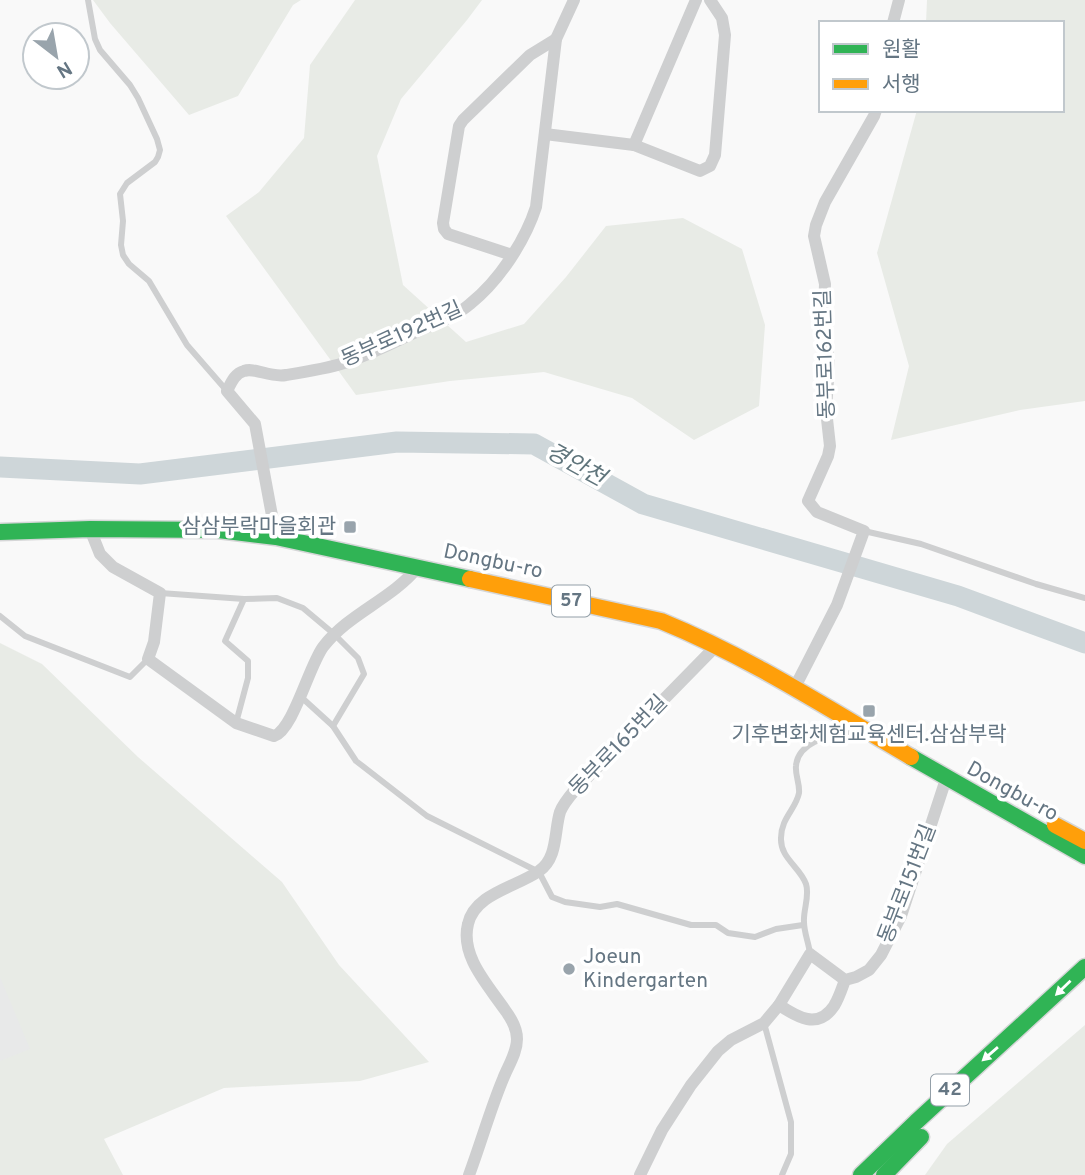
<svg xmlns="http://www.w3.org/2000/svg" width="1085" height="1175" font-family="Overpass,'Noto Sans KR',sans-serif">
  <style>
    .built { fill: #e8e9e9 }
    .green { fill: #e8ebe6 }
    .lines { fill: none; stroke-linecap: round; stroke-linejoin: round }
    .river { stroke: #ced6d9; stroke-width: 21 }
    .fast-casing { stroke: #d5d6d7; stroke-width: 19 }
    .slow-casing { stroke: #d5d6d7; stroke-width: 19 }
    .lane { stroke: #cecfd0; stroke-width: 6 }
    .street { stroke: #cecfd0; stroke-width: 12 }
    .fast { stroke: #30b455; stroke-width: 16 }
    .slow { stroke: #ff9f0a; stroke-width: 16 }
    .oneway { fill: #fff }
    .poi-dot { fill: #99a4ac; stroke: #fff; stroke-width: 2.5 }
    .labels { text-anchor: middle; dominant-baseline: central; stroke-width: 7; stroke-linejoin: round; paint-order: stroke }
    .shield { fill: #fff; stroke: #939fa8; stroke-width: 2 }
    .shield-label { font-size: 19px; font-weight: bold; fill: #657683 }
    .street-label { font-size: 21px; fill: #657683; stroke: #fff }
    .poi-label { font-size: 21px; fill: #657683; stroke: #fff; text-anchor: end }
    .water-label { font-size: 23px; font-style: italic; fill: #60757c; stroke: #fff }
  </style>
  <rect width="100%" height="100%" fill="#f9f9f9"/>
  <!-- built -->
  <path class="built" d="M0 975 33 1051 0 1064Z"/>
  <!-- green -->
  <g class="green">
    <path d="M93 0H301L293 5 238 96 189 115 110 23Z"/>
    <path d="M355 0H482L467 20 401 99 377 156 403 285 466 342 524 324 566 277 606 226 683 218 742 249 765 325 759 406 694 440 632 398 544 372 450 381 356 395 226 216 259 192 304 138 310 65Z"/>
    <path d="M927 0H1085V401L1020 410 891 440 909 366 877 253 917 110H1062V23H926Z"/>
    <path d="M0 643 42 664 138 757 282 882 339 965 429 1062 360 1081 224 1088 104 1139 123 1175H0V1061L30 1049 0 977Z"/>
    <path d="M1085 1025V1175H925L947 1144Z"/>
  </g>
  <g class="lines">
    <!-- river -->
    <path class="river" d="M0 467 140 474 397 442 534 444 643 504 958 596 1085 643"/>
    <!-- fast casing -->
    <g class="fast-casing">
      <g id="fast">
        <path d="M0 532 90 529 218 530 276 537 470 579"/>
        <path d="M911 757 1085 856"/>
        <path d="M861 1175 916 1122 1085 967"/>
        <path d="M884 1175 921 1137"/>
      </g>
    </g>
    <!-- slow casing -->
    <g class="slow-casing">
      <g id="slow">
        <path d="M470 579 661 621C749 657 829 709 911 757"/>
        <path d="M1055 825 1085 841"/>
      </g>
    </g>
    <!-- lane -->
    <g class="lane">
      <path d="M88 0 95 39 100 50 130 85 138 98 157 139 160 150 158 157 155 162 127 183 120 194 123 221 121 245 123 255 129 264 149 281 187 345 227 391"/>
      <path d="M864 531 921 544 1036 584 1085 598"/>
      <path d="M160 593 244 599 277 598 303 608 334 634 358 658 364 674 333 726"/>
      <path d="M0 616 25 636 130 677 148 659"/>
      <path d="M300 696 333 726 356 761 427 816 539 872 552 897 565 902 600 907 617 904 691 925H716L728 933 755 937 776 929 803 925"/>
      <path d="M236 723 248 678V661L225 641 244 599"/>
      <path d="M810 954C809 943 804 933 804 922 803 910 810 896 806 884 800 867 780 858 781 838 781 818 796 809 799 793 800 784 795 775 796 766 798 739 836 735 857 730"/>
      <path d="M764 1023 791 1122V1154L782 1175"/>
    </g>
    <!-- street -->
    <g class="street">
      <path d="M893 23 899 0"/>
      <path d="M545 134 634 145 700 171 710 166 715 155 725 35 722 18 710 0"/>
      <path d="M634 145 696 0"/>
      <path d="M512 255 448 234 444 229 443 223 459 126 463 120 530 55 556 39"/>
      <path d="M90 529 100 554 113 567 160 593 154 642 148 659 236 723 274 736C293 730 309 666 323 647 349 613 391 600 418 567"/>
      <path d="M276 537 255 424 227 391C231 383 235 373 244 371 255 367 270 378 286 375 305 372 325 369 344 363 369 355 394 342 418 331 436 323 455 317 470 304 499 281 525 241 536 207L556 39 574 0"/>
      <path d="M794 689 837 605 864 531 817 512 808 501 828 456 830 446 826 410 829 364 824 311 825 284 814 236 816 225 825 202 874 116 876 110"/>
      <path d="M779 1005C797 1017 818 1030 834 1006 839 998 842 988 845 980"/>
      <path d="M469 1175C481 1143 490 1110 503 1079 508 1066 517 1053 517 1039 517 1028 511 1018 505 1010 488 985 460 956 468 924 475 893 517 887 539 871 558 858 554 832 560 812 563 804 569 797 575 790L717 645"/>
      <path d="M640 1175 662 1130 691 1085 718 1051 731 1040 764 1023 779 1005 810 954 845 980 856 977 869 970 881 955 901 916 946 779"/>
    </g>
    <!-- fast -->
    <use href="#fast" class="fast"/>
    <!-- slow -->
    <use href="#slow" class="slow"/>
  </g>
  <!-- one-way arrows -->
  <defs><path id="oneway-solid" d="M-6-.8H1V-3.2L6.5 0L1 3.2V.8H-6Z" transform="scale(1.75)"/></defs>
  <g class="oneway">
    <use href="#oneway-solid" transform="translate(1063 988) rotate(136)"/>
    <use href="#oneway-solid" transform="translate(990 1054) rotate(139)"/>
  </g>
  <!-- markers -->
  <g class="poi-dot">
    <rect x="343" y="520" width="14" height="14" rx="3.5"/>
    <rect x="862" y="704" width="14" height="14" rx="3.5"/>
    <circle cx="569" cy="969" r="7"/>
  </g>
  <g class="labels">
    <!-- shield labels -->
    <g class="shield">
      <rect x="552" y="585.5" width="38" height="31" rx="5"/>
      <rect x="931" y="1074.5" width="38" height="31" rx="5"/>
    </g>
    <g class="shield-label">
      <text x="571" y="601">57</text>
      <text x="950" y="1090">42</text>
    </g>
    <!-- street labels -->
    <g class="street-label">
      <text transform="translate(402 335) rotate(-24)">동부로192번길</text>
      <text transform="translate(826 354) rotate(-92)">동부로162번길</text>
      <text transform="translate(493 562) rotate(12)">Dongbu-ro</text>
      <text transform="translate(619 746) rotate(-46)">동부로165번길</text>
      <text transform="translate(1012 792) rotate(29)">Dongbu-ro</text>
      <text transform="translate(908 884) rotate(-69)">동부로151번길</text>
    </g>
    <!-- poi labels -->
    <g class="poi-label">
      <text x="336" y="527">삼삼부락마을회관</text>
      <text x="869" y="735" text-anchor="middle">기후변화체험교육센터.삼삼부락</text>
      <text x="583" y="957" text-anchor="start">Joeun<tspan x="583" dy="24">Kindergarten</tspan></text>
    </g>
    <!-- water labels -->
    <g class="water-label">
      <text transform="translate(575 466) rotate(29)">경안천</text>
    </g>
  </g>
  <!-- legend -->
  <rect x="819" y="21" width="245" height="91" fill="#ffffff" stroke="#c1c8cd" stroke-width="2"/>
  <rect x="833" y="44" width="35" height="10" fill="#30b455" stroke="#c1c8cd" stroke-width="2"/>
  <text x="882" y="56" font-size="21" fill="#657683">원활</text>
  <rect x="833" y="79" width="35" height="10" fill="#ff9f0a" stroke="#c1c8cd" stroke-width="2"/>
  <text x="882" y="91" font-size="21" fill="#657683">서행</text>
  <!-- north arrow -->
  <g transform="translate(56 56) rotate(149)"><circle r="33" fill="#ffffff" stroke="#c1c8cd" stroke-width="2"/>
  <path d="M0-5L12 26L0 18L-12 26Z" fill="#99a4ac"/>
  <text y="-10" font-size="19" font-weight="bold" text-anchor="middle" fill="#657683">N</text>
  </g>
</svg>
